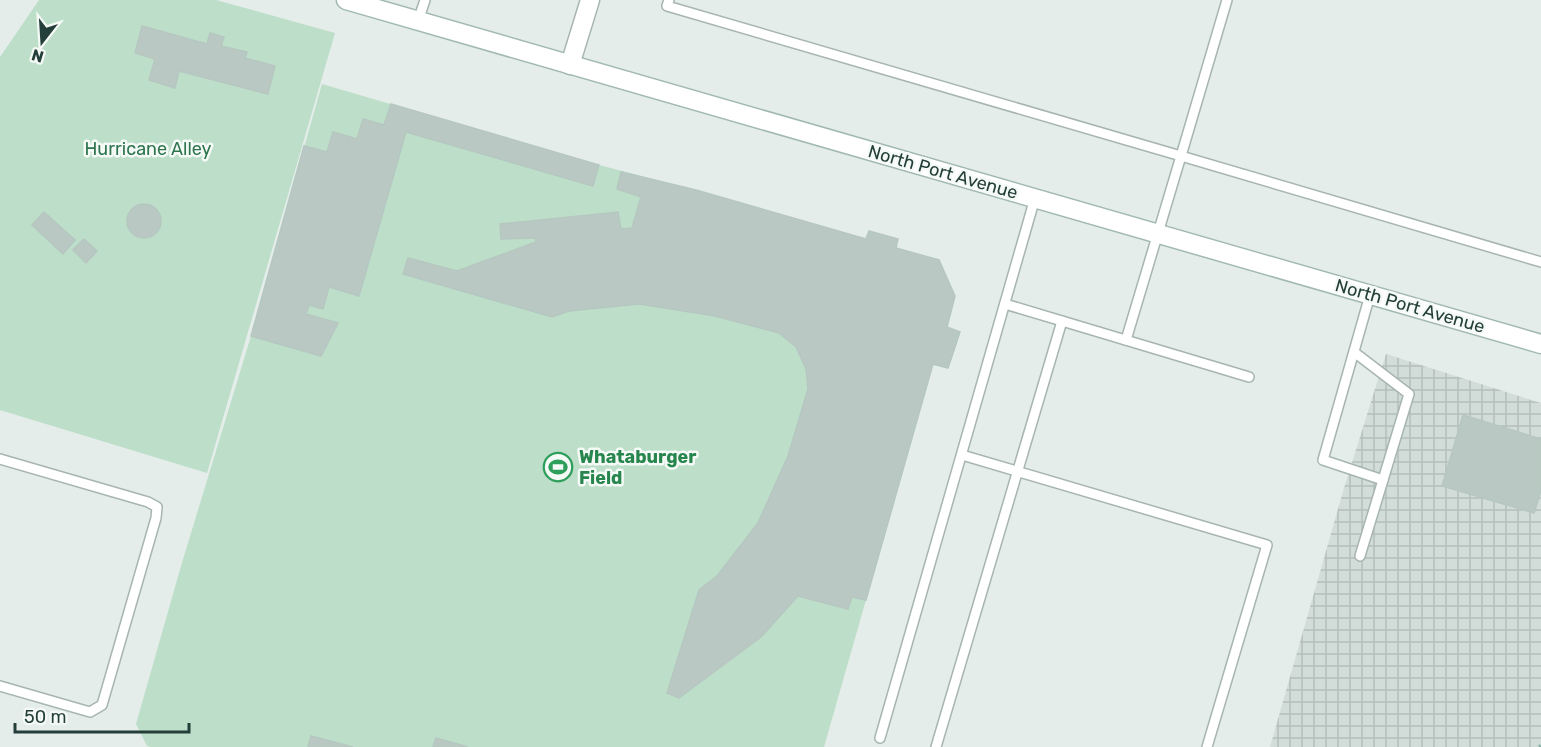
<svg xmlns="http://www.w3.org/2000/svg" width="1541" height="747" font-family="Rubik,sans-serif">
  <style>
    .industrial { fill: url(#industrial-grid) }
    .park { fill: #bddec8 }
    .building { fill: #b9c8c3; stroke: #b6c7c1; stroke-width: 1.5 }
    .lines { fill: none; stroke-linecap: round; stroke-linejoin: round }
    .lane-casing { stroke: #a7b5b1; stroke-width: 12 }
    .street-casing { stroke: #a7b5b1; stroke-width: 21 }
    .secondary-casing { stroke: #a2b9b2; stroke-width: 21 }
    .path { stroke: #85b0a5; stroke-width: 4; stroke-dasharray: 3 4.5; stroke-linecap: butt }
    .lane { stroke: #fff; stroke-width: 9 }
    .street { stroke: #fff; stroke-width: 18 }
    .secondary { stroke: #fff; stroke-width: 18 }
    .labels { text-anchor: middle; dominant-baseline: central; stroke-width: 5; stroke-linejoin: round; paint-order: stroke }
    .park-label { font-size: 18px; fill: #2e754e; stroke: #f5faf7 }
    .street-label { font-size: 18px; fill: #243f39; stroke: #f5faf7 }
    .leisure-label { font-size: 18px; font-weight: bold; fill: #27864d; stroke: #f5faf7; text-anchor: start }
  </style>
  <defs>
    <pattern id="industrial-grid" width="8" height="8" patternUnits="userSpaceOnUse" patternTransform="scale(1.5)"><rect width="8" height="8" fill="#d2ddd9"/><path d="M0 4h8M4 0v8" fill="none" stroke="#b4bfbb"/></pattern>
  </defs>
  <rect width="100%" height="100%" fill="#e4edea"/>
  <!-- industrial -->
  <path class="industrial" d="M1386 354 1541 403V747H1270L1344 488Z"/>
  <!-- park -->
  <g class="park">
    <path d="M39 0H216L335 33 207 473 0 410V57Z"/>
    <path d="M322 84 599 165 696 190 865 239 869 231 898 239 896 248 939 260 955 296 947 327 960 332 948 368 933 365 824 747H151L147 746 136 724 181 566 251 336Z"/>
  </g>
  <!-- building -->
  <g class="building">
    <path d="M142 26 207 44 210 33 224 37 221 46 247 52 245 58 275 66 268 94 179 71 175 88 149 80 155 59 135 53Z"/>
    <path d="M391 104 599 165 593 186 406 132 359 296 329 287 323 309 309 305 306 314 338 323 321 356 251 336 304 146 327 152 333 132 357 139 363 119 384 125Z"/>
    <path d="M621 172 696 190 866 239 869 231 898 239 896 248 939 260 955 296 947 327 960 332 948 368 933 364 866 600 852 597 848 609 798 596 761 637 679 698 667 693 699 590 717 576 758 523 788 456 808 389 806 369 796 347 779 333 715 316 639 304 569 311 552 317 403 274 408 258 457 271 536 242 535 238 501 239 500 224 618 212 621 229 632 228 641 197 617 189Z"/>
    <circle cx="144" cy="221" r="17"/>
    <path d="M44 212 75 240 63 254 32 225Z"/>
    <path d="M84 239 97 251 86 263 73 250Z"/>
    <path d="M1463 415 1541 439V491L1534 513 1442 486Z"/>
    <path d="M311 736 353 747H308Z"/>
    <path d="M436 738 468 747H433Z"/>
  </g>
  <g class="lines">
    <!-- lane casing -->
    <g class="lane-casing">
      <g id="lane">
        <path d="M669 0 667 6 1181 156 1126 340"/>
        <path d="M1227 0 1181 156 1541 262"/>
        <path d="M418 21 425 0"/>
        <path d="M1005 304 1062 321"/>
        <path d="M1354 352 1409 394 1383 480 1323 460 1370 295"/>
        <path d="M962 455 1267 545 1207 747"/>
        <path d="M0 459 148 502 157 507 156 518 102 705 90 712 0 686"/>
        <path d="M1360 556 1383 480"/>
        <path d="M880 738 1035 198"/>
        <path d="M936 747 1062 321 1249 377"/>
      </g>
    </g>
    <!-- street casing -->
    <g class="street-casing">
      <path id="street" d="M570 65 590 0"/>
    </g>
    <!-- secondary casing -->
    <g class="secondary-casing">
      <path id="secondary" d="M346 0 1541 344"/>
    </g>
    <!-- path -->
    <path class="path" d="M1539 747 1541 746"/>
    <!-- lane -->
    <use href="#lane" class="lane"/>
    <!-- street -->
    <use href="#street" class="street"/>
    <!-- secondary -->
    <use href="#secondary" class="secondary"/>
  </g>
  <!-- icons -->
  <defs>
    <g id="stadium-ring" transform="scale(1.5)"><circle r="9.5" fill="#f5faf7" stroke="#2e9e5b" stroke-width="1.5"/><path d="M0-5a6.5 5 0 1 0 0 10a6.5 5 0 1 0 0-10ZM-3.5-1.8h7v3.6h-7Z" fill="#2e9e5b"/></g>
  </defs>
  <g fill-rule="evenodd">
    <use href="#stadium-ring" x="558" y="467"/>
  </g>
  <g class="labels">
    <!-- park labels -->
    <g class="park-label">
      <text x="148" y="149">Hurricane Alley</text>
    </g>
    <!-- street labels -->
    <g class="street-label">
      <text transform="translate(943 172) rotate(16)">North Port Avenue</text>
      <text transform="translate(1410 306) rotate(16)">North Port Avenue</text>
    </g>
    <!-- leisure labels -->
    <g class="leisure-label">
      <text x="579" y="457">Whataburger<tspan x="579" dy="21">Field</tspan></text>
    </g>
  </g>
  <!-- north arrow -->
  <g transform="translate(42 42) rotate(197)" stroke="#f5faf7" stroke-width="4.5" paint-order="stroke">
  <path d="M0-4.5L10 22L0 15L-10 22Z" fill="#243f39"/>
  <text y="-9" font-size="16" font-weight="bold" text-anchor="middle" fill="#243f39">N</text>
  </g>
  <!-- scale -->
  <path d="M15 723v9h174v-9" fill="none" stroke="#243f39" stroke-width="3"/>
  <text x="24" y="723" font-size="18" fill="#243f39" stroke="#f5faf7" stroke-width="4.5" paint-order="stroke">50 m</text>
</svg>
